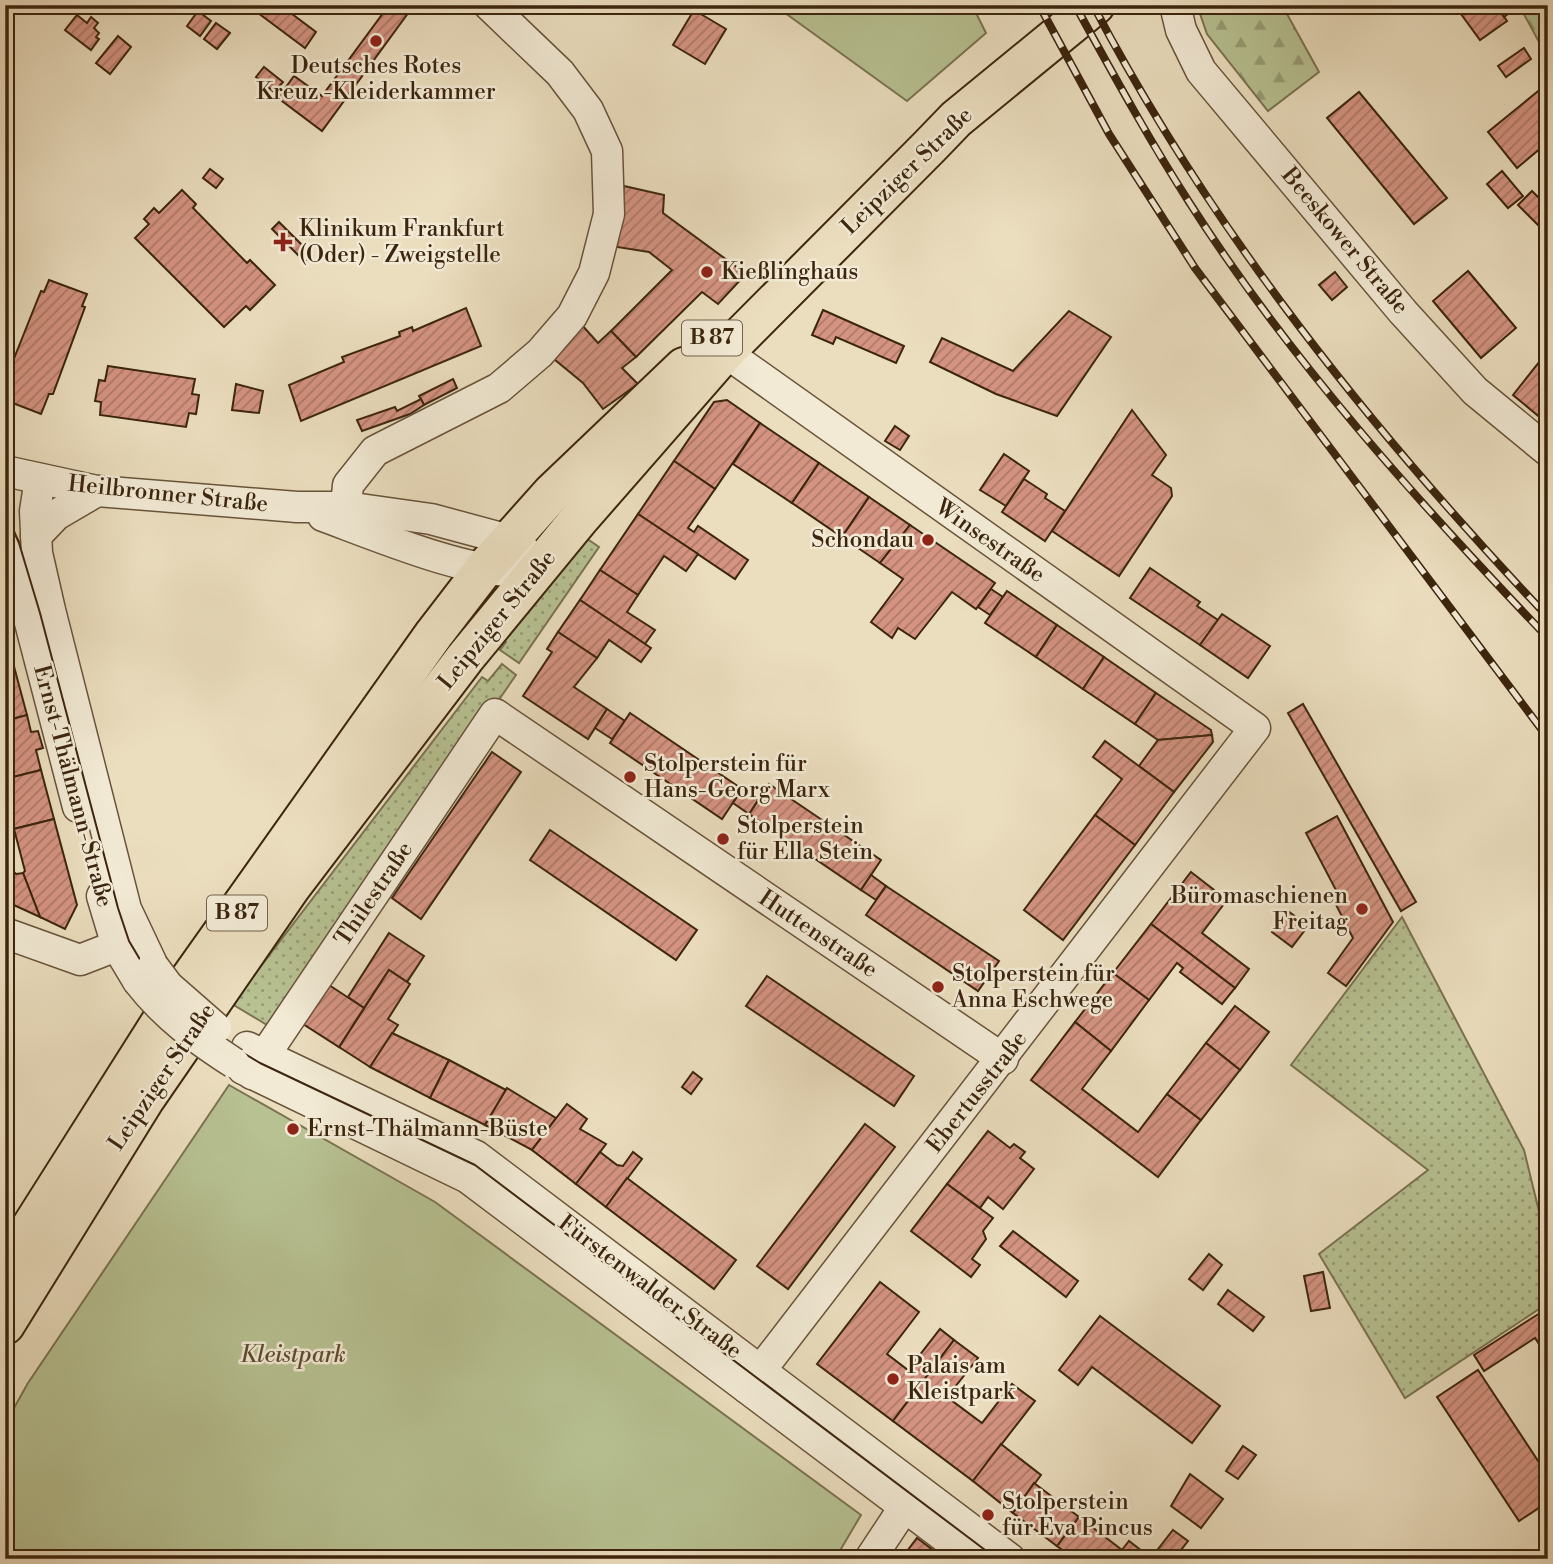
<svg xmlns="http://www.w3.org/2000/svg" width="1553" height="1564" font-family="'Libre Bodoni',serif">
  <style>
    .grass { fill: url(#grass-dots); stroke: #7a7350; stroke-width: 2 }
    .forest { fill: url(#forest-firs); stroke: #7a7350; stroke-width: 2 }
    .park { fill: #b7c192; stroke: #7a7350; stroke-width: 2 }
    .building { fill: url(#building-hatch); stroke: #3c250e; stroke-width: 2 }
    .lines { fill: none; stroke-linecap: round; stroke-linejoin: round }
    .minor-casing { stroke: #68533a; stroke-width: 33 }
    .major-casing { stroke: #3c250e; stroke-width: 42 }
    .minor { stroke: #f2ead5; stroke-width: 30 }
    .major { stroke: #ebdebf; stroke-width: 38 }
    .tram { stroke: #3c250e; stroke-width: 2 }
    .rail-casing { stroke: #3c250e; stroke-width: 8 }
    .rail { stroke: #f2ead5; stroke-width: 5; stroke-dasharray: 16; stroke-linecap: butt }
    .minor-bridge-casing { stroke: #68533a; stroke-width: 33; stroke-linecap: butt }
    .minor-bridge { stroke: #f2ead5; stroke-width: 30 }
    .poi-dot { fill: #8f2418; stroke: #f2ead5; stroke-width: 2.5 }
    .labels { text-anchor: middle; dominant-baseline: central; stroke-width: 5; stroke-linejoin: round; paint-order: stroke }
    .shield { fill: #f2ead5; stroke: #73604a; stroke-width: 2 }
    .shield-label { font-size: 21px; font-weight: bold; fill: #3c250e }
    .poi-label { font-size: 23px; fill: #3c250e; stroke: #f2ead5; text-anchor: start }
    .street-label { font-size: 23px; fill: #3c250e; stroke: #f2ead5 }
    .park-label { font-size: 23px; font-style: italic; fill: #5b4c2f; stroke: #f2ead5 }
  </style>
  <defs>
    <pattern id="grass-dots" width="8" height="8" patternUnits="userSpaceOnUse" patternTransform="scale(1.75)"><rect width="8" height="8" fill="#b7c192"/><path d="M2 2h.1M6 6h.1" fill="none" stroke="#969d76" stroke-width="1.8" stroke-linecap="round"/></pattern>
    <pattern id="forest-firs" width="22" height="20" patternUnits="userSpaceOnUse" patternTransform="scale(1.75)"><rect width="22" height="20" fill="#b7c192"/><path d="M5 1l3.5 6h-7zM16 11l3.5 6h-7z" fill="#969d76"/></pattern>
    <pattern id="building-hatch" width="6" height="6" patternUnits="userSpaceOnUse" patternTransform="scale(1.75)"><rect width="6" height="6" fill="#d59482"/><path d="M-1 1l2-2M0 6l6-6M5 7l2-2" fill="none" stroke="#ae7969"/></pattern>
  </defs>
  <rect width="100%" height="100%" fill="#ebdebf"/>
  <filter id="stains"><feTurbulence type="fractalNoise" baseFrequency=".00286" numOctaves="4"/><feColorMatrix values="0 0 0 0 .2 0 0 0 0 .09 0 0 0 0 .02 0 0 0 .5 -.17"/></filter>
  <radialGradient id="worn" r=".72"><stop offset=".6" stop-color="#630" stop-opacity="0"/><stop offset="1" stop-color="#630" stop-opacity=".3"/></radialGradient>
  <!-- grass -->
  <g class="grass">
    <path d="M583 536 599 547 519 663 500 650 506 642 504 640Z"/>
    <path d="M502 664 516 675 273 1025H267L232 1004 482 677 488 681Z"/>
    <path d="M1402 917 1524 1150 1548 1248V1303L1405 1398 1319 1254 1428 1170 1291 1065Z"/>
  </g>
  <!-- forest -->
  <g class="forest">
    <path d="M1197 5H1282L1319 72 1268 111 1207 34Z"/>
    <path d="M1519 5H1548V52L1545 53Z"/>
  </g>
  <!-- park -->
  <g class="park">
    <path d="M774 5H972L986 33 907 101Z"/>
    <path d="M229 1085 435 1202 861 1515 835 1559H5V1424L28 1383Z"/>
  </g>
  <!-- building -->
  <g class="building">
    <path d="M258 5H280L316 32 305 48 254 10Z"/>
    <path d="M389 5H414L322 131 278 98 294 76 322 96Z"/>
    <path d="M1474 5H1496L1507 21 1480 40 1461 14Z"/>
    <path d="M1496 5H1516L1517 7 1504 17Z"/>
    <path d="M694 10 726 29 705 64 673 45Z"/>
    <path d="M198 11 211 21 200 36 187 26Z"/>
    <path d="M77 15 87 23 91 17 98 23 94 28 99 33 96 37 99 39 91 50 65 30Z"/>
    <path d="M216 23 230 33 217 49 204 39Z"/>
    <path d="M118 36 131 47 110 74 96 63Z"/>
    <path d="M1524 48 1531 59 1506 77 1498 66Z"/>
    <path d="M264 67 283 82 274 92 256 77Z"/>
    <path d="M1548 83V142L1517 168 1488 132Z"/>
    <path d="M1359 92 1447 198 1414 224 1327 118Z"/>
    <path d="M210 169 223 179 216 188 203 178Z"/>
    <path d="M1502 171 1523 196 1508 208 1487 184Z"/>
    <path d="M624 186 664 195 663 213 746 274 718 304 702 292 636 357 611 331 672 270 649 252 617 247Z"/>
    <path d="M182 190 196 204 193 208 247 263 250 260 275 285 250 310 246 306 224 327 135 238 149 224 144 219 154 208 159 213Z"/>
    <path d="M1532 191 1548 207V235L1518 205Z"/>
    <path d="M279 222 305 248 298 255 272 229Z"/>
    <path d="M305 248 312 256 306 261 299 254Z"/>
    <path d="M1468 271 1516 328 1481 358 1433 301Z"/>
    <path d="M1335 272 1347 287 1332 300 1319 285Z"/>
    <path d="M49 280 87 294 82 306 85 307 53 394H49L41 414 5 400V391L11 378 7 376 41 291 44 292Z"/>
    <path d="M466 308 481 346 301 421 289 385 344 362 342 357 400 336 399 332 412 327 413 331Z"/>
    <path d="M823 310 904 346 896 363 836 337 833 344 812 335Z"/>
    <path d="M1069 311 1111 337 1057 416 996 394 930 362 942 338 1013 371Z"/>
    <path d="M581 324 598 343 611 331 636 357 622 368 638 384 603 409 583 383 554 359Z"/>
    <path d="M1540 361 1548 367V424L1513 395Z"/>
    <path d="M108 366 195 379 192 394 199 395 196 414 189 413 186 427 100 415 101 402 95 401 99 380 105 381Z"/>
    <path d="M453 379 457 388 424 405 419 396Z"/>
    <path d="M236 384 263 391 259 413 232 410Z"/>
    <path d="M421 399 424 405 410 414 362 431 357 420 395 407 397 411Z"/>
    <path d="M727 400 760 423 715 489 674 461 714 402Z"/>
    <path d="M1132 410 1166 455 1152 475 1171 488 1172 496 1119 576 1052 531Z"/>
    <path d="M760 423 819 463 792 503 733 464Z"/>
    <path d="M895 426 909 436 900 450 885 441Z"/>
    <path d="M1004 454 1029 471 1006 506 980 490Z"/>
    <path d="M674 461 715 489 688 528 694 532 698 526 748 560 735 579 638 514Z"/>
    <path d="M819 463 869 497 842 537 792 503Z"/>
    <path d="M1024 479 1047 494 1045 498 1065 511 1045 541 1002 512Z"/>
    <path d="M869 497 910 525 880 563 842 537Z"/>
    <path d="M638 514 698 554 686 571 664 556 638 595 600 570Z"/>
    <path d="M910 525 995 583 976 609 952 592 915 639 898 628 892 638 871 622 903 579 880 563Z"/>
    <path d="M1150 568 1200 602 1197 606 1218 620 1200 645 1130 598Z"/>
    <path d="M600 570 638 595 627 612 655 630 645 644 580 600Z"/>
    <path d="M991 589 1003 597 990 615 978 607Z"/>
    <path d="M1007 591 1057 625 1036 657 985 623Z"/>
    <path d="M580 600 651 648 641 662 609 640 597 658 558 632Z"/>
    <path d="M1222 614 1270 646 1248 678 1200 645Z"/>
    <path d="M1057 625 1104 657 1083 689 1036 657Z"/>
    <path d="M558 632 597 658 574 687 607 709 588 739 523 696 552 652 547 649Z"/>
    <path d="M1104 657 1156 693 1135 724 1083 689Z"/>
    <path d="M12 659 27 715 5 721V661Z"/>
    <path d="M1156 693 1211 730 1212 735 1158 740 1135 724Z"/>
    <path d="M1303 704 1416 902 1401 911 1288 713Z"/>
    <path d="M607 709 625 721 612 739 595 728Z"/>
    <path d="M630 713 742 789 722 819 610 743Z"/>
    <path d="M27 715 31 732 38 731 43 748 36 750 41 770 5 779V721Z"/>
    <path d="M1212 735 1213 742 1174 792 1139 766 1158 740Z"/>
    <path d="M1105 741 1174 792 1135 845 1095 815 1122 779 1093 757Z"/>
    <path d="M492 752 521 772 421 919 392 898Z"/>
    <path d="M41 770 54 819 5 831V779Z"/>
    <path d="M769 784 881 860 861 890 749 814Z"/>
    <path d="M742 789 758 800 749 814 733 803Z"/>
    <path d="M1095 815 1135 845 1063 940 1024 910Z"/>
    <path d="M1337 816 1393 922 1346 986 1328 973 1353 938 1331 895 1337 892 1306 833Z"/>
    <path d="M54 819 77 905 65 929 40 917 23 873 25 871 14 829Z"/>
    <path d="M550 830 697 930 676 960 530 860Z"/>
    <path d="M5 863 16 874 23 873 40 917 5 901Z"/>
    <path d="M1191 872 1227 900 1202 933 1249 969 1235 988 1151 924Z"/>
    <path d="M871 875 886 886 876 900 861 890Z"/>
    <path d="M886 886 999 961 978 991 866 915Z"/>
    <path d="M1288 911 1308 926 1292 947 1272 932Z"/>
    <path d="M1151 924 1235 988 1222 1004 1180 972 1183 968 1177 963 1149 1000 1113 973Z"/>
    <path d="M389 933 424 956 407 982 389 970 364 1008 348 997Z"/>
    <path d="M389 970 410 984 388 1019 398 1025 370 1067 339 1047Z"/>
    <path d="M1113 973 1149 1000 1111 1051 1075 1022Z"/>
    <path d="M767 976 914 1076 894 1106 746 1006Z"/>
    <path d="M329 985 364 1008 339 1047 303 1024Z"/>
    <path d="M1235 1006 1269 1032 1240 1070 1206 1043Z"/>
    <path d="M1075 1022 1111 1051 1082 1089 1138 1132 1167 1094 1201 1120 1158 1177 1031 1080Z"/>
    <path d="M392 1033 449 1060 430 1098 370 1067Z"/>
    <path d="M1206 1043 1240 1070 1201 1120 1167 1094Z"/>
    <path d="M449 1060 506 1090 485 1125 430 1098Z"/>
    <path d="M693 1072 702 1079 691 1094 682 1087Z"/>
    <path d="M507 1088 556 1118 532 1150 485 1125Z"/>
    <path d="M567 1104 587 1119 580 1129 606 1144 576 1184 532 1150Z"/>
    <path d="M865 1124 895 1147 788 1289 757 1266Z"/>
    <path d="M988 1131 1010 1148 1014 1144 1025 1152 1020 1158 1034 1169 1003 1209 988 1197 980 1208 947 1184Z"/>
    <path d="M600 1152 617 1165 623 1166 633 1152 642 1159 606 1207 576 1184Z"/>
    <path d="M627 1178 736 1260 714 1289 606 1207Z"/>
    <path d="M947 1184 993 1218 983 1231 986 1239 972 1259 980 1265 971 1277 911 1231Z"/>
    <path d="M1013 1231 1078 1281 1066 1297 1000 1246Z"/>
    <path d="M1209 1254 1222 1265 1203 1290 1189 1279Z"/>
    <path d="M1323 1272 1330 1308 1311 1311 1304 1276Z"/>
    <path d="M880 1282 919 1312 887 1354 908 1370 940 1329 954 1340 893 1421 817 1364Z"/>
    <path d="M1228 1290 1264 1317 1253 1331 1218 1304Z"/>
    <path d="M1540 1313 1548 1325V1342L1541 1347 1535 1338 1484 1371 1474 1355Z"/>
    <path d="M1100 1316 1220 1406 1192 1443 1092 1367 1078 1385 1059 1370Z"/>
    <path d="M954 1340 978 1358 947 1397 982 1423 1012 1384 1035 1401 973 1481 893 1421Z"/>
    <path d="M1478 1370 1548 1476V1502L1519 1521 1437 1397Z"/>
    <path d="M1001 1444 1041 1475 1013 1513 973 1481Z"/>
    <path d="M1243 1446 1256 1455 1238 1479 1226 1471Z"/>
    <path d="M1190 1474 1223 1499 1201 1528 1171 1506Z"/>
    <path d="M1034 1483 1079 1517 1057 1546 1013 1513Z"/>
    <path d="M1079 1517 1122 1550 1115 1559H1074L1057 1546Z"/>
    <path d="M1173 1530 1188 1541 1174 1559H1115L1129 1541 1151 1558Z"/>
    <path d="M917 1538 945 1559H901Z"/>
  </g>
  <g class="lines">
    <!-- minor casing -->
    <g class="minor-casing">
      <g id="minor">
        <path d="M1175 5 1181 30 1201 71 1403 312 1475 391 1548 451"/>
        <path d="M725 352 1255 728 747 1388"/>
        <path d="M5 471 97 491 297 507H346L431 519 509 540 524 550"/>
        <path d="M40 479 35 511 37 553 50 610 126 909 153 966"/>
        <path d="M346 507 348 485 375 451 499 388 540 353 572 316 594 273 609 214 607 151 588 110 560 73 489 5"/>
        <path d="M323 516C367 532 470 575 512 570 522 569 533 564 544 562"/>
        <path d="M36 536 56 515 97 491"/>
        <path d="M5 548 28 615 78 807"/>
        <path d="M102 896 117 946 138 981"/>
        <path d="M5 933 80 960 134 939"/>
        <path d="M247 1047 476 1156 1010 1559"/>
        <path d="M243 1069 468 1178 974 1559"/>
        <path d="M252 1074 495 714 1003 1059"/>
        <path d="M870 1559 915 1491"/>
      </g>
    </g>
    <!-- major casing -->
    <g class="major-casing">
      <g id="major">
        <path d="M5 1268 174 1001 434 634 484 569 552 493 684 367"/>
        <path d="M5 1325 145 1099 291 887 465 658 580 518 725 352 930 146 956 119 1095 5"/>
      </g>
    </g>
    <!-- minor -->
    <use href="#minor" class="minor"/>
    <!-- major -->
    <use href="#major" class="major"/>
    <!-- tram -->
    <path class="tram" d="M5 510 19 543 40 613 118 908 129 941 148 973 165 996 202 1028 260 1063 475 1165 997 1559"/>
    <!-- rail casing -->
    <g class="rail-casing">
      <g id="rail">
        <path d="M1039 5 1109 134 1195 268 1548 738"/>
        <path d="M1075 5C1112 72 1148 138 1189 202 1290 360 1418 502 1548 638"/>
        <path d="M1093 5C1212 232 1373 432 1548 617"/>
      </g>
    </g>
    <!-- rail -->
    <use href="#rail" class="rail"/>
    <!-- minor-bridge casing -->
    <g class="minor-bridge-casing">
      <g id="minor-bridge">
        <path d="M153 966 168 986 216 1028"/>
        <path d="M138 981C165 1016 197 1039 234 1063"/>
      </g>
    </g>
    <!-- minor-bridge -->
    <use href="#minor-bridge" class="minor-bridge"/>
  </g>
  <!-- markers -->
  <g class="poi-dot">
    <circle cx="376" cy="41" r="7"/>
    <path d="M279.5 231.5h7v7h7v7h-7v7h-7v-7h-7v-7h7z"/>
    <circle cx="707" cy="272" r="7"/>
    <circle cx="928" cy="540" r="7"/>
    <circle cx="630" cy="777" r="7"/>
    <circle cx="723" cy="839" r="7"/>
    <circle cx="1362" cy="909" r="7"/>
    <circle cx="938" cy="987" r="7"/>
    <circle cx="293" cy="1129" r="7"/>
    <circle cx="893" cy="1379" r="7"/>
    <circle cx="988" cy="1515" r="7"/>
  </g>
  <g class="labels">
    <!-- shield labels -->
    <g class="shield">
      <rect x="682" y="320.5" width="60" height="35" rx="5"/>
      <rect x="207" y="895.5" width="60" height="35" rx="5"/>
    </g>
    <g class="shield-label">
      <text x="712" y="338">B 87</text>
      <text x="237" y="913">B 87</text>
    </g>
    <!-- poi labels -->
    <g class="poi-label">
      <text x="376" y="66" text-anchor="middle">Deutsches Rotes<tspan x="376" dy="26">Kreuz -Kleiderkammer</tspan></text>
      <text x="299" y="229">Klinikum Frankfurt<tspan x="299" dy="26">(Oder) - Zweigstelle</tspan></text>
      <text x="721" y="272">Kießlinghaus</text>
      <text x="914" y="540" text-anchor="end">Schondau</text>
      <text x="644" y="764">Stolperstein für<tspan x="644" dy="26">Hans-Georg Marx</tspan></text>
      <text x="737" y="826">Stolperstein<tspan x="737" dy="26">für Ella Stein</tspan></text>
      <text x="1348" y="896" text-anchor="end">Büromaschienen<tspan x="1348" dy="26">Freitag</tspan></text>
      <text x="952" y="974">Stolperstein für<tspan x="952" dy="26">Anna Eschwege</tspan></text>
      <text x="307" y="1129">Ernst-Thälmann-Büste</text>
      <text x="907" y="1366">Palais am<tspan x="907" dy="26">Kleistpark</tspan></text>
      <text x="1002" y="1502">Stolperstein<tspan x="1002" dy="26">für Eva Pincus</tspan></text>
    </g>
    <!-- street labels -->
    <g class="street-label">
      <text transform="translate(907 171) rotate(-44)">Leipziger Straße</text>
      <text transform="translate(1345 241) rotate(50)">Beeskower Straße</text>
      <text transform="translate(168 494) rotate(6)">Heilbronner Straße</text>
      <text transform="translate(990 541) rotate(35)">Winsestraße</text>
      <text transform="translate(497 620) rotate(-51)">Leipziger Straße</text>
      <text transform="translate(73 786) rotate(75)">Ernst-Thälmann-Straße</text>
      <text transform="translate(374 894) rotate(-56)">Thilestraße</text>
      <text transform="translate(818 934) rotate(34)">Huttenstraße</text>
      <text transform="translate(162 1077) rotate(-56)">Leipziger Straße</text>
      <text transform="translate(977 1092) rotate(-52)">Ebertusstraße</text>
      <text transform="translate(650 1287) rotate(37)">Fürstenwalder Straße</text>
    </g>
    <!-- park labels -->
    <g class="park-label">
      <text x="293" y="1355">Kleistpark</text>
    </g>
  </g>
  <!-- margin -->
  <rect width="1553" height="1564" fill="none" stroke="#ebdebf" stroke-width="28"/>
  <rect x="7" y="7" width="1539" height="1550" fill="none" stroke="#3c250e" stroke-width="3.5"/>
  <rect x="14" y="14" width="1525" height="1536" fill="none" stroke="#3c250e" stroke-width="2"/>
  <rect width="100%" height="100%" filter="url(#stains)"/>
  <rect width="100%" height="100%" fill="url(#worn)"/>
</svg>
